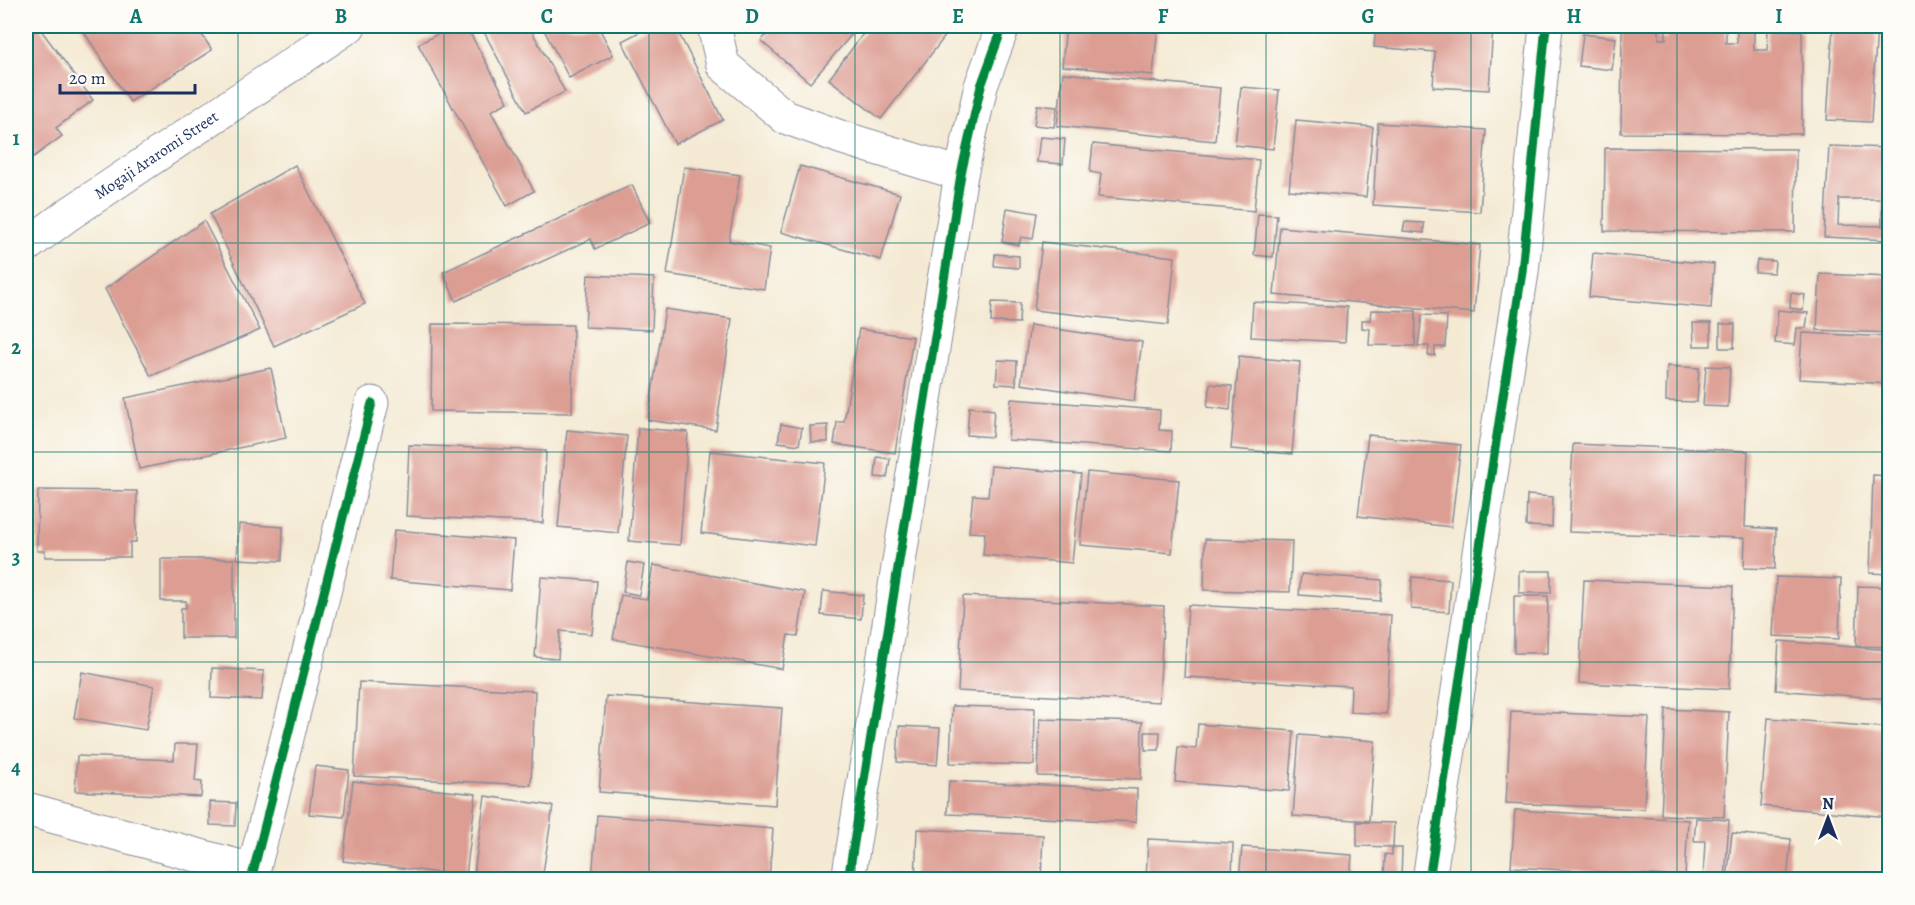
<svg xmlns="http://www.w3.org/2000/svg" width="1915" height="905" font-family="Alegreya,serif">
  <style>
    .building { fill: #dc9d93; fill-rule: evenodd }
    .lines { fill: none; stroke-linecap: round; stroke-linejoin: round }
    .minor-casing { stroke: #888c99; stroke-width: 35 }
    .minor { stroke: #fff; stroke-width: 33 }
    .cycleway-casing { stroke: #fdfcf7; stroke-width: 13 }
    .cycleway { stroke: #00873e; stroke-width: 9 }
    .grid { fill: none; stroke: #0f766e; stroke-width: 1.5; stroke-opacity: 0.55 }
    .labels { text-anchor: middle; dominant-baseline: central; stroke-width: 5; stroke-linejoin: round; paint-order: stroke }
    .street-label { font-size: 16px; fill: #1b2f5e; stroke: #fdfcf7 }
    .neatline { fill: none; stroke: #0f766e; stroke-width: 2 }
    .grid-label { font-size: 20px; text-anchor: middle; font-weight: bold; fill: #0f766e }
  </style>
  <rect width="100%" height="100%" fill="#fdfcf7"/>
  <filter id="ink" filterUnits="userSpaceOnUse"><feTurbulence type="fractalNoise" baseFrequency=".0167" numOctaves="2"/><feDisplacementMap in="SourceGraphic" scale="12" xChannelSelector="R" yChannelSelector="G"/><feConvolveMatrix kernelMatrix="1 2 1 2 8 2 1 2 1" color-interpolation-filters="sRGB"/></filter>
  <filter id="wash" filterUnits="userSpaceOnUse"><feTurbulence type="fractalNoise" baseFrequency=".008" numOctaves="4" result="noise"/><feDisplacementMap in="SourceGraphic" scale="24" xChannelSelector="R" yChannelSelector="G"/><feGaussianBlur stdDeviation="1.35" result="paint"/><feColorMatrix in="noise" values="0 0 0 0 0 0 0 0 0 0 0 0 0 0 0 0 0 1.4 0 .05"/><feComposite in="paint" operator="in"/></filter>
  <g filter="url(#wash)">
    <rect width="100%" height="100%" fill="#f4ead4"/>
    <g id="blocks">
      <!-- building -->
      <g class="building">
        <path d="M26 26H38L93 100 56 128 62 136 28 161 26 157Z"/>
        <path d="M80 26H196L212 50 130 102Z"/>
        <path d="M454 26H466L508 102 491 111 534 191 507 206 418 44Z"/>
        <path d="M481 26H529L565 92 526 112Z"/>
        <path d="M542 26H598L613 55 569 78Z"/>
        <path d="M651 26H675L723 120 675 144 622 41Z"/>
        <path d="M774 26H859L810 83 761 41Z"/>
        <path d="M869 26H953L881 119 829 79Z"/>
        <path d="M1066 26H1158L1153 75 1062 66Z"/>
        <path d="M1376 26H1493L1489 90 1433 87 1435 52 1374 47Z"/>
        <path d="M1833 26H1877L1871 122 1827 120Z"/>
        <path d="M1622 29 1659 30V39H1666V30H1726V43H1737V30H1754V50H1767L1768 30 1802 31V134L1621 133Z"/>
        <path d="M1583 34 1616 38 1612 70 1579 66Z"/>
        <path d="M1063 73 1220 88 1215 141 1057 126Z"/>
        <path d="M1241 87 1279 90 1273 149 1235 145Z"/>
        <path d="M1037 105 1057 107 1054 127 1034 125Z"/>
        <path d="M1296 120 1373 127 1366 197 1289 190Z"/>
        <path d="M1378 123 1486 130 1480 212 1373 205Z"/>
        <path d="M1040 137 1065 139 1063 164 1037 162Z"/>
        <path d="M1093 144 1259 160 1254 211 1098 197 1101 174 1090 172Z"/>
        <path d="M1829 146 1890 148V240L1824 237ZM1839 199H1882V226L1838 225Z"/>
        <path d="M1605 148 1796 149 1795 232 1604 231Z"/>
        <path d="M295 165 365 304 274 346 210 214Z"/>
        <path d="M800 166 900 194 881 260 781 232Z"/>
        <path d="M684 167 740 175 729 241 770 248 764 289 667 274Z"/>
        <path d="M632 185 650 223 595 249 591 239 456 301 443 272Z"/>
        <path d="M1007 208 1037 213 1033 239 1021 237 1019 245 1002 242Z"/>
        <path d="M1258 214 1277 215 1273 257 1254 255Z"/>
        <path d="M204 221 260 330 151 376 105 289Z"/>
        <path d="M1405 222 1424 223V233L1403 231Z"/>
        <path d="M1280 227 1480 245 1474 313 1274 295Z"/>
        <path d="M1042 242 1175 257 1168 325 1034 310Z"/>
        <path d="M1593 253 1714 264 1711 308 1589 297Z"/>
        <path d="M995 254 1019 256V268L994 266Z"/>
        <path d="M1757 260 1775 261 1774 273 1755 272Z"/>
        <path d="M1820 274 1890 277V333L1817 330Z"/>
        <path d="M588 275 654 278 652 330 585 327Z"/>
        <path d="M1791 293 1805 295 1803 310 1790 308Z"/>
        <path d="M992 302 1020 303 1019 323 991 322Z"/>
        <path d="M1253 302 1347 307 1345 342 1251 337Z"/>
        <path d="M665 309 732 319 716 430 648 420Z"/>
        <path d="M1371 310 1416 311 1415 346 1369 345 1370 329 1362 328V320H1370Z"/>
        <path d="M1778 310 1808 313 1806 328H1797L1795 345 1775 343Z"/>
        <path d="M1422 315 1447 316 1445 347H1435V356L1428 355 1429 346H1418Z"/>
        <path d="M1693 323H1711V346H1694Z"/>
        <path d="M432 324 573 325 572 413 431 411Z"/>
        <path d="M1720 324H1735L1734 348H1720Z"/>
        <path d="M1030 325 1142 342 1134 401 1021 384Z"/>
        <path d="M859 329 913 337 895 453 834 444 837 422H844Z"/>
        <path d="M1802 333 1890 337V384L1799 379Z"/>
        <path d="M1239 356 1300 362 1292 454 1231 449Z"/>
        <path d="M998 360 1017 361 1016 385 996 384Z"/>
        <path d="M1667 366 1699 368 1697 402 1666 401Z"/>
        <path d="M1706 366 1730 367 1728 407 1703 406Z"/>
        <path d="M271 368 286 438 139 469 125 398Z"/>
        <path d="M1210 384 1232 386 1230 410 1207 407Z"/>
        <path d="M1011 399 1160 410 1159 430 1172 431 1171 451 1008 440Z"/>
        <path d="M969 407 994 410 992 437 967 435Z"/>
        <path d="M781 424 802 428 799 445 778 442Z"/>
        <path d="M828 425V442H811L810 426Z"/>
        <path d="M638 428 688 432 680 545 629 541Z"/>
        <path d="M567 430 627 436 618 533 558 527Z"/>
        <path d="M1368 435 1461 445 1451 527 1358 516Z"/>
        <path d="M1573 444 1748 451 1745 527 1776 529 1775 569 1744 568 1745 538 1569 532Z"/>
        <path d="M409 445 546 451 543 523 406 516Z"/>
        <path d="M710 451 825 463 815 546 701 533Z"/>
        <path d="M877 457 890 459 887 478 875 477Z"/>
        <path d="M991 466 1081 474 1072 563 983 555 985 533 969 532 973 495 988 496Z"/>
        <path d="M1087 472 1179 480 1172 553 1080 545Z"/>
        <path d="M1873 475 1890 476V574L1870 573Z"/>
        <path d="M38 490 137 491 136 542H130V557H45V551H37Z"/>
        <path d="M1527 495 1553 497 1552 527 1526 526Z"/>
        <path d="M239 524 283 527 282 561 237 559Z"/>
        <path d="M394 530 514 540 510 590 390 580Z"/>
        <path d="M1205 539 1292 541 1290 592 1204 590Z"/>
        <path d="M161 559H234V638H181V608H186V601H161Z"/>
        <path d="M628 562 644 565 639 595 623 592Z"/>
        <path d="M653 565 805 592 798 636 788 635 782 669 613 639 621 595 647 599Z"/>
        <rect x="1519" y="571" width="32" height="22"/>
        <path d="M1301 574 1382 580 1380 601 1299 595Z"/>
        <path d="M541 577 597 581 592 634 560 631 558 659 535 657Z"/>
        <path d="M1412 577 1451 580 1449 612 1411 609Z"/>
        <path d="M1776 577 1841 579 1839 639 1773 636Z"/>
        <path d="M1584 580 1733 586 1729 689 1579 683Z"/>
        <path d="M1858 586 1890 587V647L1856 646Z"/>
        <path d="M823 591 863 595 861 619 821 615Z"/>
        <path d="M963 596 1164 606 1159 702 958 691Z"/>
        <path d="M1514 596H1548L1547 653H1514Z"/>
        <path d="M1188 605 1391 615 1386 714 1350 712 1351 686 1184 677Z"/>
        <path d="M1779 641 1890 650V699L1776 690Z"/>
        <path d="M212 668 264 671 262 700 211 698Z"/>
        <path d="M82 672 154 686 146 730 74 718Z"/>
        <path d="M359 682 535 691 531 785 354 776Z"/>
        <path d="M606 696 782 708 775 805 599 792Z"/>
        <path d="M952 706 1035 708 1034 765 950 763Z"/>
        <path d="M1666 709 1729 712 1724 817 1661 815Z"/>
        <path d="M1511 711 1649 717 1644 809 1506 803Z"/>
        <path d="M1768 718 1890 728V817L1761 806Z"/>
        <path d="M1040 719 1142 722 1141 779 1038 776Z"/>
        <path d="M1198 724 1294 731 1289 791 1175 782 1178 747 1196 749Z"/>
        <path d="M899 726 940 728 937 765 897 762Z"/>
        <path d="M1145 732H1160L1159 750H1145Z"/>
        <path d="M1299 735 1375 741 1369 821 1293 816Z"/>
        <path d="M175 744H198L195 781 202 782 201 797 75 791 77 756 174 760Z"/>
        <path d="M315 766 349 770 344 817 309 814Z"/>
        <path d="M353 781 476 794 466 876 343 861Z"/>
        <path d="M949 781 1137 789 1136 822 947 814Z"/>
        <path d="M485 796 553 806 542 880H473Z"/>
        <path d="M210 802 236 803 235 826 210 825Z"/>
        <path d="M1515 810 1688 820 1685 877 1511 867Z"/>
        <path d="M597 815 773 829 769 880H592Z"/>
        <path d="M1696 818 1729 820 1725 880H1703L1705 841H1694Z"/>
        <path d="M1357 822 1394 823 1393 847 1357 846Z"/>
        <path d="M917 829 1043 835 1041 880H915Z"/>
        <path d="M1732 833 1791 839 1787 880H1727Z"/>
        <path d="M1148 839 1233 843 1232 880H1146Z"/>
        <path d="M1242 847 1352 855 1350 880H1239Z"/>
        <path d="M1392 848H1402L1401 879H1384L1385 854 1392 855Z"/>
        <path d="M1511 871 1590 876V880H1510Z"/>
        <path d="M110 874 187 878V880H109Z"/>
      </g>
    </g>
  </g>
  <g filter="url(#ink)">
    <use href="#blocks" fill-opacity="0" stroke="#888c99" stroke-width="1.5"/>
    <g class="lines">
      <!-- minor casing -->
      <g class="minor-casing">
        <g id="minor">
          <path d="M714 26 723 65 785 117 843 138 961 174"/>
          <path id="s1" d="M26 246 66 216 349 26"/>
          <path d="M26 809 252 870"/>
          <path d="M251 880 372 403"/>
          <path d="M848 880 961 174 981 86 1003 26"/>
          <path d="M1429 880 1522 272 1546 26"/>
        </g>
      </g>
      <!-- minor -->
      <use href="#minor" class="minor"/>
      <!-- cycleway casing -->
      <g class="cycleway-casing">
        <g id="cycleway">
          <path d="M251 880 372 403"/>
          <path d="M848 880 961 174 981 86 1003 26"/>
          <path d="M1429 880 1522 272 1546 26"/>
        </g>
      </g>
      <!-- cycleway -->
      <use href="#cycleway" class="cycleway"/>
    </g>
  </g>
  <!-- grid -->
  <path class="grid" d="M238 26V880M444 26V880M649 26V880M855 26V880M1060 26V880M1266 26V880M1471 26V880M1677 26V880M26 243H1890M26 452H1890M26 662H1890"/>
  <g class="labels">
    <!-- street labels -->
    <g class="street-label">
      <text stroke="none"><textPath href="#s1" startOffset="159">Mogaji Araromi Street</textPath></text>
    </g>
  </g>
  <!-- margin -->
  <rect width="1915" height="905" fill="none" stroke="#fdfcf7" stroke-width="66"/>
  <!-- north arrow -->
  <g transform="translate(1828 818)" stroke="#fdfcf7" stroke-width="4.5" paint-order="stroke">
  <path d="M0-4.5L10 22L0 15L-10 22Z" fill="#1b2f5e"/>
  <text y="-9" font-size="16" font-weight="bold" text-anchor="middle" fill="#1b2f5e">N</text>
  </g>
  <!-- scale -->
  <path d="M60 84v9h135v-9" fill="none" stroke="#1b2f5e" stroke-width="3"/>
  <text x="69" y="84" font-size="18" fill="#1b2f5e" stroke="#fdfcf7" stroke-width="4.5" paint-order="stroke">20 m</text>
  <rect x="33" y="33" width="1849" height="839" class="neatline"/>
  <g class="grid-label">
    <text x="136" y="23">A</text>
    <text x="341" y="23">B</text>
    <text x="547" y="23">C</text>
    <text x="752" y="23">D</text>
    <text x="958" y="23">E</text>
    <text x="1163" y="23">F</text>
    <text x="1368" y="23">G</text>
    <text x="1574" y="23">H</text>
    <text x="1779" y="23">I</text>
    <text x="16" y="145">1</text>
    <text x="16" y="354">2</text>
    <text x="16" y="564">3</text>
    <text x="16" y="774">4</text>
  </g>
</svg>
